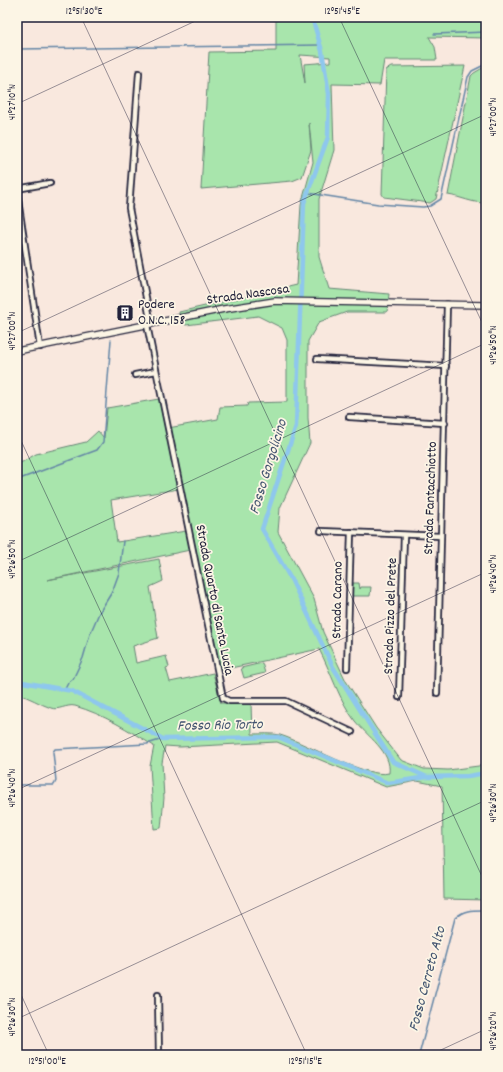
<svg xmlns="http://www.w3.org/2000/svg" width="503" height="1072" font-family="Dekko,sans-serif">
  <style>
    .green { fill: #a8e5ac; stroke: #658474; fill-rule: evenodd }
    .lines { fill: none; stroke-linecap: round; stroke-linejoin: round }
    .stream { stroke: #6385a6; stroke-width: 1.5 }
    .canal { stroke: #8ec7ed; stroke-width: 4.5 }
    .minor-casing { stroke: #22223b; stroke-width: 8 }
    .tertiary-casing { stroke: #22223b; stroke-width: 8 }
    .minor { stroke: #fcf5e5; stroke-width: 4.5 }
    .tertiary { stroke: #fcf5e5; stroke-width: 5.5 }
    .ticks { fill: none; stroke: #22223b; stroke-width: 1; stroke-opacity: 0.45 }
    .labels { text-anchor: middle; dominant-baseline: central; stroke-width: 3.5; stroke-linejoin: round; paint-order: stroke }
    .street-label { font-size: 14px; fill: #22223b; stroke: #fcf5e5 }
    .poi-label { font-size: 14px; fill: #22223b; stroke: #fcf5e5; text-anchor: start }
    .water-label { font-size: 15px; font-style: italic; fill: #425470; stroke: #fcf5e5 }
    .neatline { fill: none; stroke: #22223b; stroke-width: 1.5 }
    .ticks-label { font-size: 10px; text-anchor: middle; fill: #22223b }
  </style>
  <rect width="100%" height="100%" fill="#f9e8de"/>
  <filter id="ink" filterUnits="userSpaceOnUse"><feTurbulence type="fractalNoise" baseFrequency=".025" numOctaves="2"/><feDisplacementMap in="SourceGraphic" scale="8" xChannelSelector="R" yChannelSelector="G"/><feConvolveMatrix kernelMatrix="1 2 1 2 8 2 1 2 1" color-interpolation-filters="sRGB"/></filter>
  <g filter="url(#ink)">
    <!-- green -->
    <g class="green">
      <path d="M276 17H486V38L429 37 435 47 437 60H384L380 85 332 84 334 150 319 199V257L329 289 389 294 387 312H347L319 322 308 341V418L310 443 280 508 278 532 314 599 323 632 346 681 376 728 401 760 424 769 448 770 486 765V900L444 899 442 786 417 781 386 787 277 742 180 747 165 746 162 763 164 798 161 828 154 829 150 766 154 746C130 731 103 714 75 706 67 704 58 711 51 708 39 704 30 697 17 694V465L36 454 86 442 98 431 104 438 107 408 159 399 178 489 111 500 117 542 186 531 190 550 47 580 159 559 163 581 150 587 158 638 133 646 136 663 166 656 169 667 166 668 170 682 213 673 221 703H251L252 734C261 734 272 733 280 735 304 742 367 779 389 773 392 752 367 736 355 721 339 700 331 672 319 649L217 671 168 428 218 419 220 407 247 406 248 403 287 402V340L282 328 258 316 186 325 179 321V312L296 285 301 205 313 162 309 123 311 150 302 177 292 181 201 189 209 52 276 51ZM300 55 330 57V62L304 64 305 83Z"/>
      <path d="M465 66 436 199 430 203 384 197 382 194 386 70 391 67Z"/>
      <path d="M486 66V231L485 203C472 203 461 197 448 195L471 76 474 73Z"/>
      <path d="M353 583H359L360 589 361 587H371L370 596H352Z"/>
      <path d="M262 663 265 673 244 678 241 668Z"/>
    </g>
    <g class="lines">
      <!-- stream -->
      <g class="stream">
        <path d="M434 34 486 32"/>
        <path d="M17 49 320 45"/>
        <path d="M308 193 378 204 423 207 430 206 441 199 468 77 472 71 486 64"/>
        <path d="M17 480 97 450 103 442 111 340"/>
        <path d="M17 623V636"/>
        <path d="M65 689 68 683 73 679 83 658 90 634 99 613 112 592 119 573 123 541"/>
        <path d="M17 785H54L56 781 53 752 55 749 147 744 163 739"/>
        <path d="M419 1055 455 918C464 909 474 910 486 910"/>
      </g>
      <!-- canal -->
      <g class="canal">
        <path d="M312 17 322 51 329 94 328 137 304 203 296 426 262 529 292 581 333 667 393 762 427 777"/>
        <path d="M17 681 72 691 163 739 278 737 388 783 427 777 468 776 486 773"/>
      </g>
      <!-- minor casing -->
      <g class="minor-casing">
        <g id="minor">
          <path d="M139 73 129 208 151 324"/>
          <path d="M17 189 50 183"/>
          <path d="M17 193 40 347"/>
          <path d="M147 325 223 698 229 701H286L352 732"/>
          <path d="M317 359 446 366"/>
          <path d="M135 375 156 371"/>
          <path d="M349 417 445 423"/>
          <path d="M321 531 441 536"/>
          <path d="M347 668 351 532"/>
          <path d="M437 693 447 304"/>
          <path d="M399 697 404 535"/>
          <path d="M158 995 159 1055"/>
        </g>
      </g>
      <!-- tertiary casing -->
      <g class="tertiary-casing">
        <path id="tertiary" d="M17 351 224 309 275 301 486 305"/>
      </g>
      <!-- minor -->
      <use href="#minor" class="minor"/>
      <!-- tertiary -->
      <use href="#tertiary" class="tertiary"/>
    </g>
  </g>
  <!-- ticks -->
  <path class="ticks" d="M81 17 486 885M339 17 486 331M17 104 204 17M17 333 486 114M17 432 307 1055M17 562 486 343M17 790 486 572M17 986 49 1055M17 1019 486 800M430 1055 486 1029"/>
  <!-- icons -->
  <defs>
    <g id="building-square" transform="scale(0.9)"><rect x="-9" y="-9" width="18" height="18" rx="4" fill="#22223b" stroke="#fcf5e5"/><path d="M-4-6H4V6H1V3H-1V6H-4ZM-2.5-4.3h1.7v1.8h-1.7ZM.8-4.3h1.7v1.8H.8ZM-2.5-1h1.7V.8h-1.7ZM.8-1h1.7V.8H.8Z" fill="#fff"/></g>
  </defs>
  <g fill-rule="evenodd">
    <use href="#building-square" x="125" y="313"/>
  </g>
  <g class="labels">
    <!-- street labels -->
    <g class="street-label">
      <text transform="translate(248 295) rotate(-8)">Strada Nascosa</text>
      <text transform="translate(431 498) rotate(-88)">Strada Fantacchiotto</text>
      <text transform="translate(214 600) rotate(79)">Strada Quarto di Santa Lucia</text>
      <text transform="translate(338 600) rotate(-89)">Strada Carano</text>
      <text transform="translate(391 616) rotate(-88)">Strada Pizzo del Prete</text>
    </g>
    <!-- poi labels -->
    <g class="poi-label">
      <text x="138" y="305">Podere<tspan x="138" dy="16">O.N.C. 158</tspan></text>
    </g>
    <!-- water labels -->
    <g class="water-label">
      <text transform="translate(269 467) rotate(-73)">Fosso Gorgolicino</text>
      <text transform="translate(220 726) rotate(-1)">Fosso Rio Torto</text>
      <text transform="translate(428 979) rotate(-75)">Fosso Cerreto Alto</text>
    </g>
  </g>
  <!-- margin -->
  <rect width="503" height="1072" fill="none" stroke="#fcf5e5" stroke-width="44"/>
  <rect x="22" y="22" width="459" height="1028" class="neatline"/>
  <g class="ticks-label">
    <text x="84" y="14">12°51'30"E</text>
    <text x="342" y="14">12°51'45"E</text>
    <text transform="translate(11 102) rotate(-90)" y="4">41°27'10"N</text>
    <text transform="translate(492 117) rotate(-90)" y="4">41°27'00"N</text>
    <text transform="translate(11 331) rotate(-90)" y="4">41°27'00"N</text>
    <text transform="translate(492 345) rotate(-90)" y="4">41°26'50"N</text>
    <text transform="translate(11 559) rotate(-90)" y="4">41°26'50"N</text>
    <text transform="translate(492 574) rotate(-90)" y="4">41°26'40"N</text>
    <text transform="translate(11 788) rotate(-90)" y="4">41°26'40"N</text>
    <text transform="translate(492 803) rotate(-90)" y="4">41°26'30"N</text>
    <text transform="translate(11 1017) rotate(-90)" y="4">41°26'30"N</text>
    <text transform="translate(492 1031) rotate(-90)" y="4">41°26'20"N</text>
    <text x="47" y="1064">12°51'00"E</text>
    <text x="305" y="1064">12°51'15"E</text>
  </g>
</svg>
